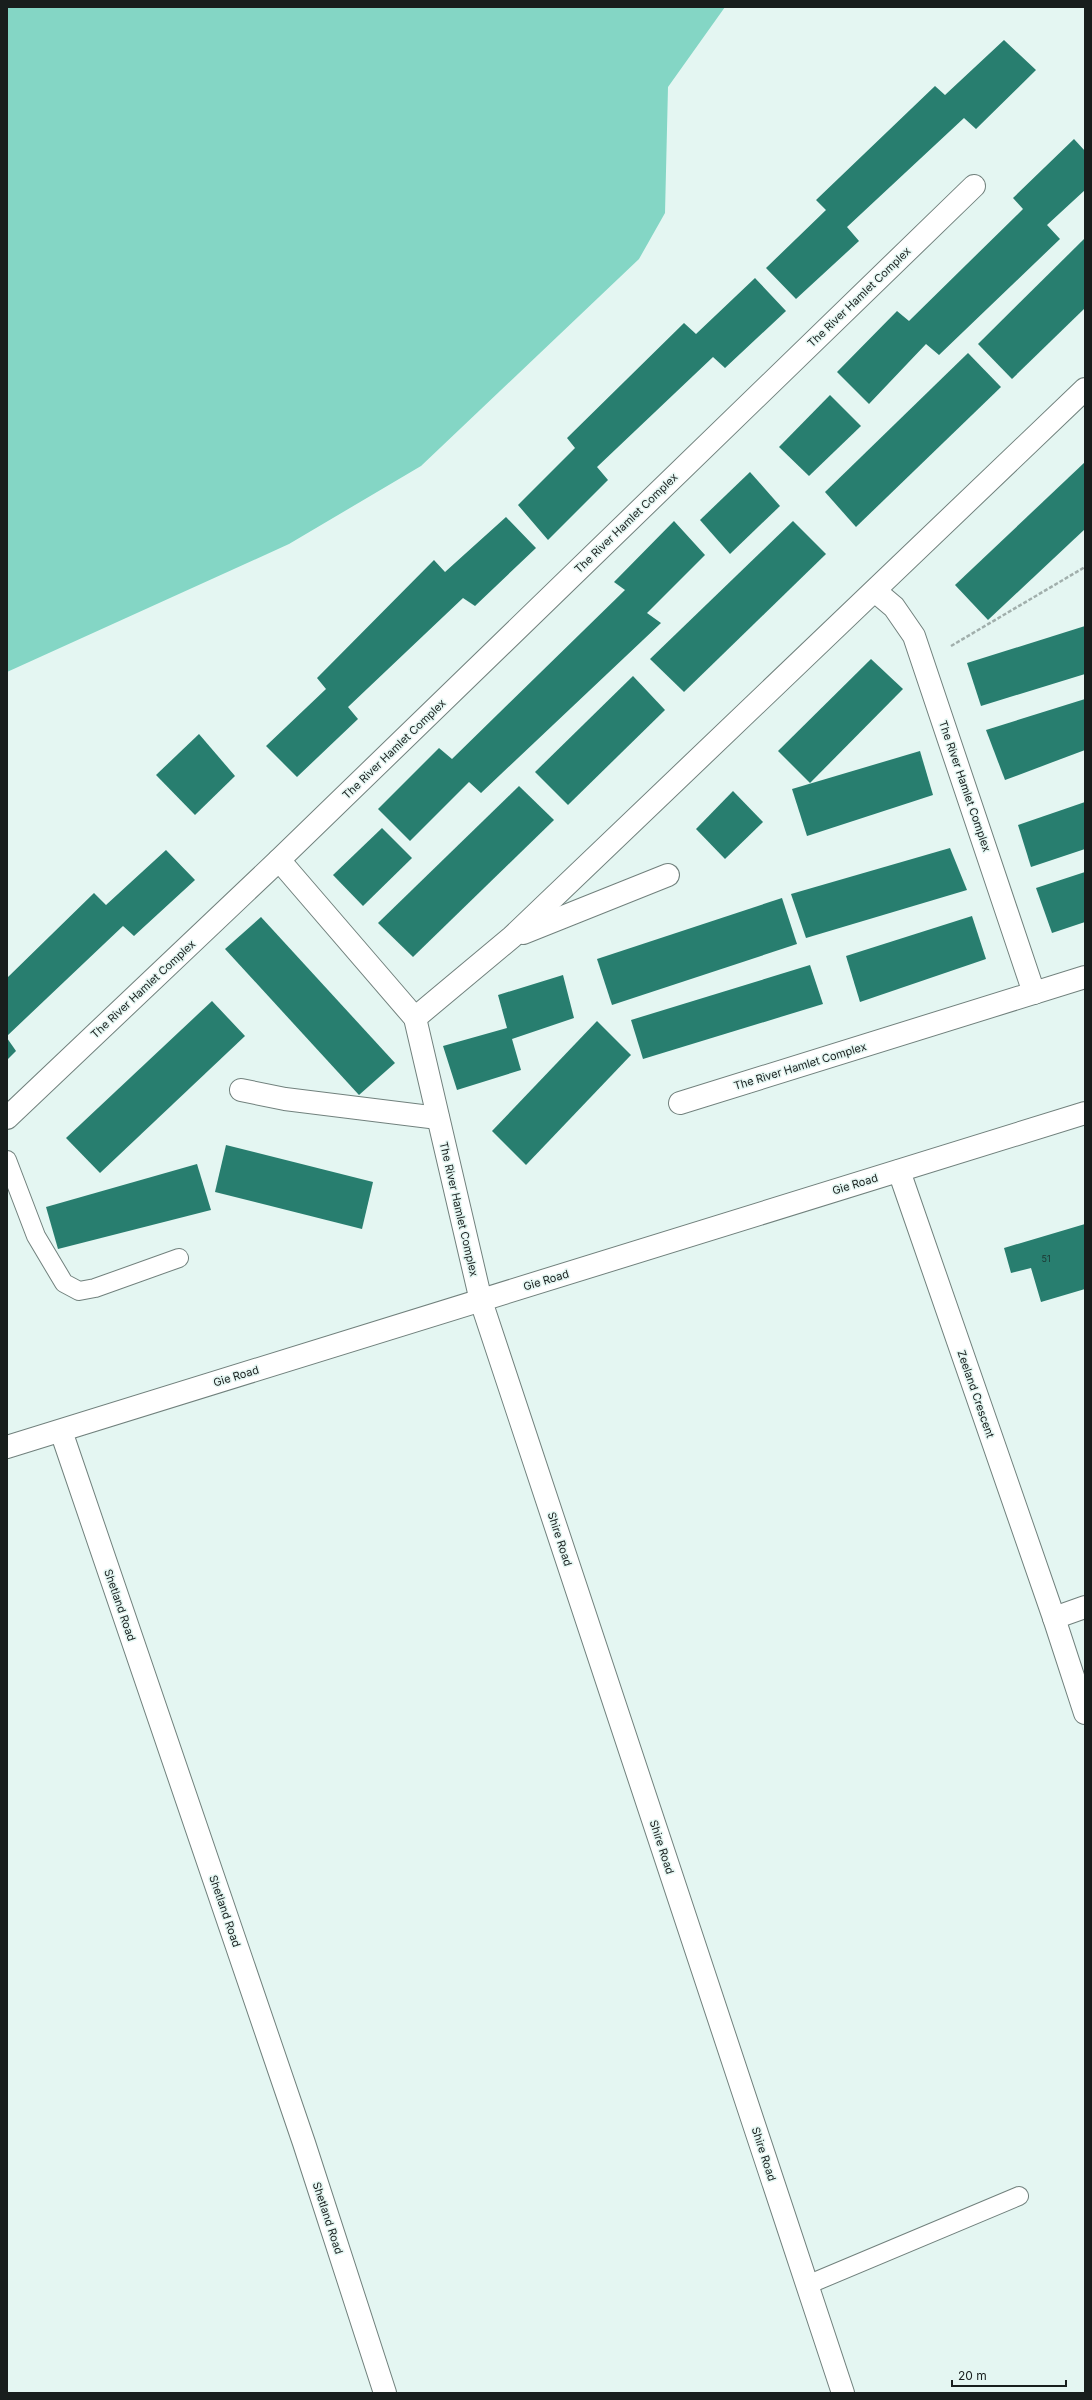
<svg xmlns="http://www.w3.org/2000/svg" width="1092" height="2400" font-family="Inter,sans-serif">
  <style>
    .green { fill: #84d6c5 }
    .building { fill: #287e6f }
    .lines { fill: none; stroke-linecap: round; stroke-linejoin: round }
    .service-casing { stroke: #71817d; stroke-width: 20 }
    .minor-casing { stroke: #71817d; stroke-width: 24 }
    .tertiary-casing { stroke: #71817d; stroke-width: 24 }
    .path { stroke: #a1afac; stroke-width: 2.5; stroke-dasharray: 4 2; stroke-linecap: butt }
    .service { stroke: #fff; stroke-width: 18 }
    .minor { stroke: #fff; stroke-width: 22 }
    .tertiary { stroke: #fff; stroke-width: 22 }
    .labels { text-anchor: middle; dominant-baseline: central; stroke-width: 3; stroke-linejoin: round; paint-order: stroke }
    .number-label { font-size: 9px; fill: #1c3632 }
    .street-label { font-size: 11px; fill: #181e1d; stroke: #e4f6f2 }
  </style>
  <rect width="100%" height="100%" fill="#e4f6f2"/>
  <!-- green -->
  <path class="green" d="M7 7H725L668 87 665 213 639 259 421 466 289 544 7 672Z"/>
  <!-- building -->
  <g class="building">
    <path d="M1004 40 1036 70 976 129 964 118 847 227 859 241 796 299 766 268 826 210 816 200 935 86 945 95Z"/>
    <path d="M1074 139 1085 151V190L1047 225 1060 239 939 355 926 344 869 404 837 372 897 311 909 321 1023 209 1013 198Z"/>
    <path d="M1085 238V308L1012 379 978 344Z"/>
    <path d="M755 278 786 311 725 368 713 357 597 467 608 480 548 540 518 505 575 448 567 438 684 323 696 334Z"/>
    <path d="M968 353 1001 387 856 527 825 492Z"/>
    <path d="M830 395 861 426 809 476 779 447Z"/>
    <path d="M1085 462V529L988 620 955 585Z"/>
    <path d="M750 472 780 506 730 554 700 520Z"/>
    <path d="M506 517 536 548 475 606 463 598 348 707 358 719 297 777 266 746 326 689 317 678 434 560 445 572Z"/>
    <path d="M674 521 705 555 647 613 661 623 481 793 469 782 410 841 378 809 439 748 452 759 625 590 614 582Z"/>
    <path d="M793 521 826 554 684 692 650 659Z"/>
    <path d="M1085 626V674L981 706 967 663Z"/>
    <path d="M871 659 903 689 810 783 778 751Z"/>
    <path d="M633 676 665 710 568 805 535 772Z"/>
    <path d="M1085 699V750L1005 780 986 730Z"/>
    <path d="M199 734 235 776 195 815 156 775Z"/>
    <path d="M920 751 933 795 807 836 792 789Z"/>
    <path d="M519 786 554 820 413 957 378 923Z"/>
    <path d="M733 791 763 822 725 859 696 829Z"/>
    <path d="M1085 802V849L1031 867 1018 825Z"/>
    <path d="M382 828 412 858 363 906 333 875Z"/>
    <path d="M950 848 967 890 806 938 791 894Z"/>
    <path d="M166 850 195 880 134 936 123 926 7 1036V978L94 893 106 905Z"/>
    <path d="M1085 872V922L1052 933 1036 888Z"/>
    <path d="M782 898 797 944 612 1005 597 959Z"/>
    <path d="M972 916 986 959 860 1002 846 956Z"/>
    <path d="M261 917 395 1063 359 1095 225 949Z"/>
    <path d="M810 965 823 1004 643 1059 631 1020Z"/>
    <path d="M563 975 574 1018 512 1039 521 1070 457 1090 443 1046 507 1028 498 995Z"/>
    <path d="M212 1001 245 1036 100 1173 66 1138Z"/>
    <path d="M597 1021 631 1055 526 1165 492 1131Z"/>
    <path d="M7 1038 16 1051 7 1060Z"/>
    <path d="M226 1145 373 1182 362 1229 215 1192Z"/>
    <path d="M197 1164 211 1210 58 1249 46 1207Z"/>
    <path d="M1085 1224V1289L1041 1302 1031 1268 1011 1273 1004 1248Z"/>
  </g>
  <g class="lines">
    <!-- service casing -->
    <g class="service-casing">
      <g id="service">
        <path d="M7 1160 36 1236 64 1283 79 1291 95 1288 179 1258"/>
        <path d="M807 2285 1019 2196"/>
      </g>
    </g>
    <!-- minor casing -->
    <g class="minor-casing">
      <g id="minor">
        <path d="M875 591 894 607 914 636 1034 993"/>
        <path d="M279 860 415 1018 481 1301 843 2393"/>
        <path d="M523 933 668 875"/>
        <path d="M415 1018 512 937 1085 389"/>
        <path d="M241 1090 285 1099 438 1118"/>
        <path d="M680 1103 1085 977"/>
        <path d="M7 1118 279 860 974 186"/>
        <path d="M899 1171 1054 1618 1085 1713"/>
        <path d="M61 1431 304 2143 385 2393"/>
        <path d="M1054 1618 1085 1607"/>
      </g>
    </g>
    <!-- tertiary casing -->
    <g class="tertiary-casing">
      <path id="tertiary" d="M7 1447 1085 1113"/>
    </g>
    <!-- path -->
    <path class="path" d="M951 646 1085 567"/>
    <!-- service -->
    <use href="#service" class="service"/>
    <!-- minor -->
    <use href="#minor" class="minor"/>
    <!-- tertiary -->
    <use href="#tertiary" class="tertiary"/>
  </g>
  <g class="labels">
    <!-- number labels -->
    <g class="number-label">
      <text x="1046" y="1258">51</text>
    </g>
    <!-- street labels -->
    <g class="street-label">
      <text transform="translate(859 297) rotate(-44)">The River Hamlet Complex</text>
      <text transform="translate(626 523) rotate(-44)">The River Hamlet Complex</text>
      <text transform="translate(394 749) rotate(-44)">The River Hamlet Complex</text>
      <text transform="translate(965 786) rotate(71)">The River Hamlet Complex</text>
      <text transform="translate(143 989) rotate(-43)">The River Hamlet Complex</text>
      <text transform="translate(800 1066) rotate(-17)">The River Hamlet Complex</text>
      <text transform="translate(855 1184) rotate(-17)">Gie Road</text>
      <text transform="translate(459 1209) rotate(77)">The River Hamlet Complex</text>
      <text transform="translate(546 1280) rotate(-17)">Gie Road</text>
      <text transform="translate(236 1376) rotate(-17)">Gie Road</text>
      <text transform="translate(976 1394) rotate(71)">Zeeland Crescent</text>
      <text transform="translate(560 1539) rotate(72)">Shire Road</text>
      <text transform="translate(120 1605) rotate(71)">Shetland Road</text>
      <text transform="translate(662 1847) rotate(72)">Shire Road</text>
      <text transform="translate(225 1911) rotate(71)">Shetland Road</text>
      <text transform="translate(764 2154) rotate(72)">Shire Road</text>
      <text transform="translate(328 2218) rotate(72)">Shetland Road</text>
    </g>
  </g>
  <!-- border -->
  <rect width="1092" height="2400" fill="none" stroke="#181e1d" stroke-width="16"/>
  <!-- scale -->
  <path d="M952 2380v6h114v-6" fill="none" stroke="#181e1d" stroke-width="2"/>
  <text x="958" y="2380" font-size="12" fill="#181e1d" stroke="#e4f6f2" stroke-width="3" paint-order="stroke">20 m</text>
</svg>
